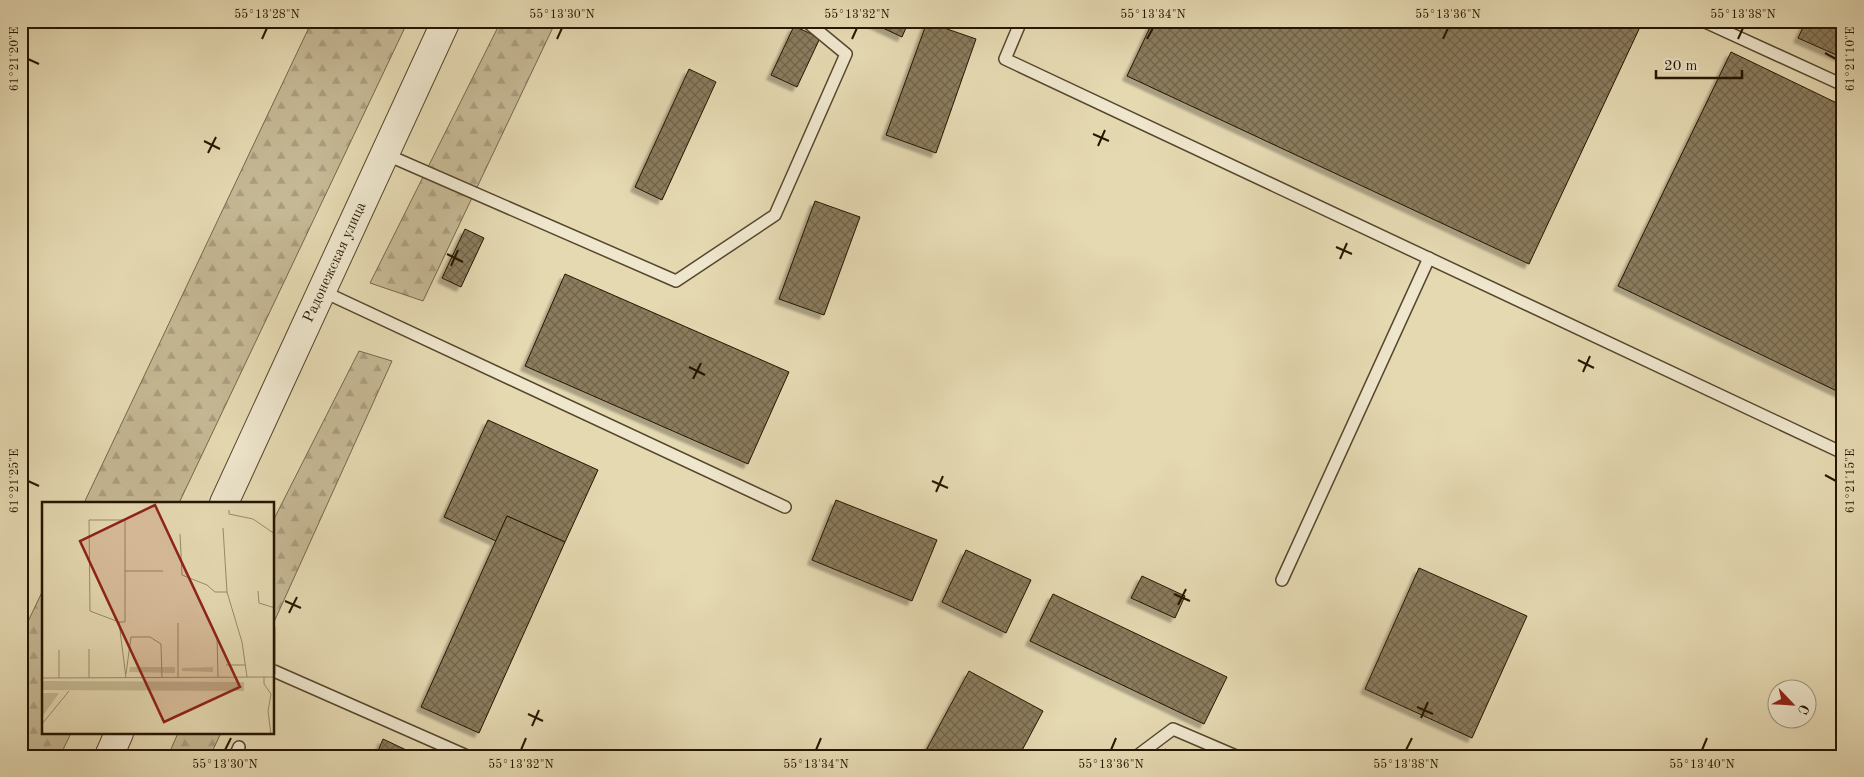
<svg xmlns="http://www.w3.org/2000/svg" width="1864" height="777" font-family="'Old Standard TT',serif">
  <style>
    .forest { fill: url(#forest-firs); stroke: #76674a }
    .building { fill: url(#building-cross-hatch); stroke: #271600; filter: url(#shadow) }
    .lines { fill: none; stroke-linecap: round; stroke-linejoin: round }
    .service-casing { stroke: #56472c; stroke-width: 14 }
    .tertiary-casing { stroke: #56472c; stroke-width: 30 }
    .service { stroke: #eee6cd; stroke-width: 11 }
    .tertiary { stroke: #eee6cd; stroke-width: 28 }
    .ticks { fill: none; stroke: #271600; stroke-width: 2 }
    .labels { text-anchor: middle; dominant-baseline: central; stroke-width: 4.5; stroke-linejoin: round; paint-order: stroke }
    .street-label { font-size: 15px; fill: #271600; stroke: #eee6cd }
    .inset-road { fill: none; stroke: #998b6b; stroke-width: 1 }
    .view { fill: #8f2418; fill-opacity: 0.15; stroke: #8f2418; stroke-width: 2.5 }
    .inset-edge { fill: none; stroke: #271600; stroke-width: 2.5 }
    .neatline { fill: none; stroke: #271600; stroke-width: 2 }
    .ticks-label { font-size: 12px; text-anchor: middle; fill: #271600 }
  </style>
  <defs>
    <pattern id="forest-firs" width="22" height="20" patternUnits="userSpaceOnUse" patternTransform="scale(1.25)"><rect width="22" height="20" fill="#c5b894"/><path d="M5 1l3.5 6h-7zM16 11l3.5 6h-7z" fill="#a99d7e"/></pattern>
    <pattern id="building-cross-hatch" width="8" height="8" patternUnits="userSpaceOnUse" patternTransform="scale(1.25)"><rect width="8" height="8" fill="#8a7b5d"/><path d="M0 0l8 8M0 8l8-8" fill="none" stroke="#71644a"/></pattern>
    <filter id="shadow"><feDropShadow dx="-4.5" dy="4.5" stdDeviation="1" flood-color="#0004"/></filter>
  </defs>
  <rect width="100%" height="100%" fill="#e5d9b2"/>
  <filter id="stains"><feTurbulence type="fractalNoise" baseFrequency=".004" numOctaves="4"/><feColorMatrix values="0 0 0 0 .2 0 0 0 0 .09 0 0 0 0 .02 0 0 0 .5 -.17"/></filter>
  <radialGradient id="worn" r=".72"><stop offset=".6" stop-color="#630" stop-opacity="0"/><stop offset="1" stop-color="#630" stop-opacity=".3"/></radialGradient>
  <!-- forest -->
  <g class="forest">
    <path d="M312 21H408L179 503H84Z"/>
    <path d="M501 21H556L423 301 370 283Z"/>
    <path d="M359 351 392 361 274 622V519Z"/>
    <path d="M44 588V733H71L60 756H21V636Z"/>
    <path d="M178 733H221L210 756H168Z"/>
  </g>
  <!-- building -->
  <g class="building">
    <path d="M868 21H909L902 37Z"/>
    <path d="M1153 21H1627L1640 27 1529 264 1127 76Z"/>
    <path d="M1806 21H1843V58L1798 38Z"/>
    <path d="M927 22 976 39 936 153 886 135Z"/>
    <path d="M794 26 820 38 797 87 771 75Z"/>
    <path d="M1731 52 1843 106V394L1618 286Z"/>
    <path d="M689 69 716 82 662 200 635 187Z"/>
    <path d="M815 201 860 217 824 315 779 299Z"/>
    <path d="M465 229 484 238 461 287 442 278Z"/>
    <path d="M565 274 789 372 748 464 525 366Z"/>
    <path d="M488 420 598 470 565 542 507 516 496 541 444 517Z"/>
    <path d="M836 500 937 540 912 601 812 560Z"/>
    <path d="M507 516 565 542 479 733 421 707Z"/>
    <path d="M966 550 1031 580 1006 633 942 602Z"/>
    <path d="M1419 568 1527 616 1472 738 1365 689Z"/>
    <path d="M1142 576 1185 596 1175 618 1131 598Z"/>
    <path d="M1053 594 1227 677 1204 724 1030 641Z"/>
    <path d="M969 671 1043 711 1019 756H923Z"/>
    <path d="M383 739 419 756H376Z"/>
    <path d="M1165 749 1180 756H1162Z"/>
  </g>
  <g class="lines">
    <!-- service casing -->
    <g class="service-casing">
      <g id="service">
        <path d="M1021 21 1005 59 1843 453"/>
        <path d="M1703 21 1843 85"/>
        <path d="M385 154 676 281 775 215 846 54 806 21"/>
        <path d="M322 291 785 507"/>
        <path d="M1282 580 1429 258"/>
        <path d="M274 671 467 756"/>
        <path d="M235 756 239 747"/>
        <path d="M1137 756 1173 729 1236 756"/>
      </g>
    </g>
    <!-- tertiary casing -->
    <g class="tertiary-casing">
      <g id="tertiary">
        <path id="s1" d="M224 503 446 21"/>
        <path d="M109 756 119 733"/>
      </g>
    </g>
    <!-- service -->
    <use href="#service" class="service"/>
    <!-- tertiary -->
    <use href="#tertiary" class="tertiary"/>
  </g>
  <!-- ticks -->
  <path class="ticks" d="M262 39 267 28M557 39 562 28M852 39 857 28M1147 39 1153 28M1443 39 1448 28M1738 39 1743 28M1825 53 1836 59M28 59 39 64M1093 134 1109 141M204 141 220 149M1098 146 1105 130M208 153 216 137M1336 247 1352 254M447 254 463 262M1340 259 1347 243M451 266 458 250M1578 360 1594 368M689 367 705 375M1583 372 1590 356M693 379 701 363M1825 475 1836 481M28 481 39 486M932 481 948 488M936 492 943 476M1174 594 1190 601M285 601 301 608M1178 605 1186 589M289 613 297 597M1417 707 1433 714M528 714 543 721M1421 718 1428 702M532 726 539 710M225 750 231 738M521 750 526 738M816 750 821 738M1111 750 1116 738M1406 750 1412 738M1702 750 1707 738"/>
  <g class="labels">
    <!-- street labels -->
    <g class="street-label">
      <text stroke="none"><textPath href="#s1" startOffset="265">Радонежская улица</textPath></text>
    </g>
  </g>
  <!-- overview -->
  <g transform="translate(42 502)">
    <rect width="232" height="232" fill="#e5d9b2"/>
    <path d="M0 191H17L0 215Z" fill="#c5b894"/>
    <path d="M88 165H133V171L87 170ZM171 165V170L140 169V166ZM0 179 202 180V189L0 188Z" fill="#c5b894"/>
    <path class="inset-road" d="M187 8V12L211 17 233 32M181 26 185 90M138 32 140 73 165 83 173 90H185L200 140 205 175M83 69H121M216 89 217 101 233 106M77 120H83V18H47L48 109 77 120 84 176M136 121V176M233 125V172M175 134 176 175M47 147V176M184 163H203M84 172 89 135H108L119 142 120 176M222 175V182L229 192 226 209 229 233M0 176 233 175M17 176V148M0 222 27 189"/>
    <path class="view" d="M113 3 198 185 122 220 38 39Z"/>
    <rect width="232" height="232" class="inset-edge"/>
  </g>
  <!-- margin -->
  <rect width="1864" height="777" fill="none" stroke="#e5d9b2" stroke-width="55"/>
  <!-- north arrow -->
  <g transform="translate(1792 704) rotate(115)"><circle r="24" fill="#eee6cd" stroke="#9e937b"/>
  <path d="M0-4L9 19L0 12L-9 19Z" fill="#8f2418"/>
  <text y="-8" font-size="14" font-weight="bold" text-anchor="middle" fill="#271600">С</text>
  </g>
  <!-- scale -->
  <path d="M1656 70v8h86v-8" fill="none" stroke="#271600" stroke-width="2.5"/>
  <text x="1664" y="70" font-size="15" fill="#271600" stroke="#eee6cd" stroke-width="4" paint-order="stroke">20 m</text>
  <rect x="28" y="28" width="1808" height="722" class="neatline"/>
  <g class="ticks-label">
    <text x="267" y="18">55°13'28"N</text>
    <text x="562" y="18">55°13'30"N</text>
    <text x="857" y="18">55°13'32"N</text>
    <text x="1153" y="18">55°13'34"N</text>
    <text x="1448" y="18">55°13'36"N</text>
    <text x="1743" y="18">55°13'38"N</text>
    <text transform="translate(1850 59) rotate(-90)" y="4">61°21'10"E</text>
    <text transform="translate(14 59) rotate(-90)" y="4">61°21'20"E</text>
    <text transform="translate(1850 481) rotate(-90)" y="4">61°21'15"E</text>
    <text transform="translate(14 481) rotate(-90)" y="4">61°21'25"E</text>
    <text x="225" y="768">55°13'30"N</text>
    <text x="521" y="768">55°13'32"N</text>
    <text x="816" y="768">55°13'34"N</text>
    <text x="1111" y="768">55°13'36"N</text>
    <text x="1406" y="768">55°13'38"N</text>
    <text x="1702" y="768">55°13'40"N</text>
  </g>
  <rect width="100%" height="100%" filter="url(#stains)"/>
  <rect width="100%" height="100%" fill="url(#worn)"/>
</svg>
